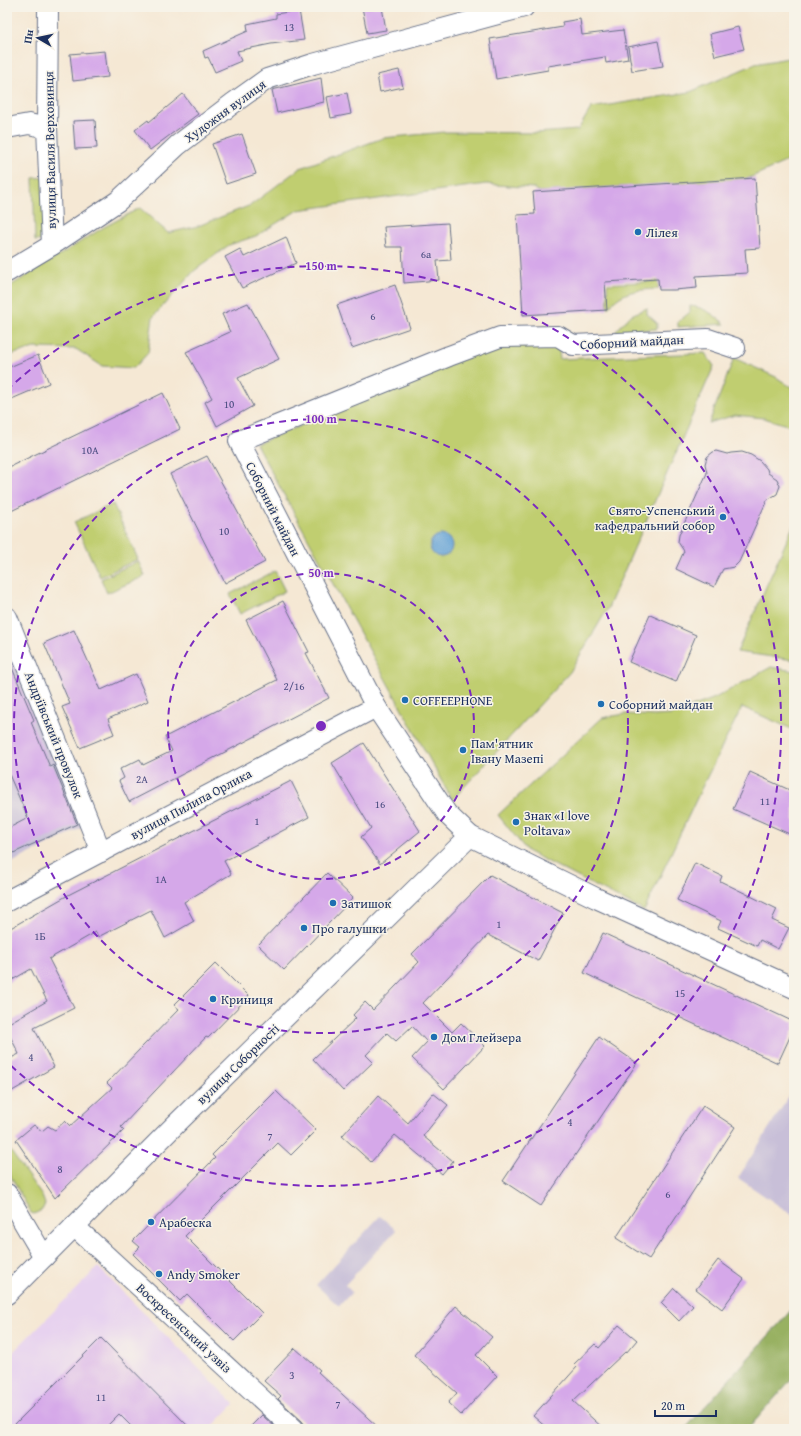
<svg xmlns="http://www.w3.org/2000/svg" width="801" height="1436" font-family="'Gentium Book Plus',serif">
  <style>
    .built { fill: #e7d2ef }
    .industrial { fill: #c8bfd8 }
    .green { fill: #c0ce70; stroke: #6e7e67 }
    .forest { fill: #98b162; stroke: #5a7060 }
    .water { fill: #64a2d5; stroke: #40689a }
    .building { fill: #d5a8e9 }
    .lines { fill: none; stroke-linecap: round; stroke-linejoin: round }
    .minor-casing { stroke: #677087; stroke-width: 22 }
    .minor { stroke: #fff; stroke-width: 20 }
    .ring { fill: none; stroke: #7b2cbf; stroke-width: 2; stroke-dasharray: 7 5 }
    .poi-dot { fill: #1f6fb2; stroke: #f7f3e8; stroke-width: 1.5 }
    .labels { text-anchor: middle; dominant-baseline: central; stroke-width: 3; stroke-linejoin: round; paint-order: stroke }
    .number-label { font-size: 11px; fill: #4a4d81 }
    .street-label { font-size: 13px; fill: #1b2f5e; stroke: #f7f3e8 }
    .poi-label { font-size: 13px; fill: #1b2f5e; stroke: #f7f3e8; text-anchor: start }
    .centre { fill: #7b2cbf; stroke: #f7f3e8; stroke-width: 2 }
    .ring-label { font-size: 12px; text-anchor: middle; font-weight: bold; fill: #7b2cbf; stroke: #f7f3e8; stroke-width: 3; stroke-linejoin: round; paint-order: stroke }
  </style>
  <rect width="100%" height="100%" fill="#f7f3e8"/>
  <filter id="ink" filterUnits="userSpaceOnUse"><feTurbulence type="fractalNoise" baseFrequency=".025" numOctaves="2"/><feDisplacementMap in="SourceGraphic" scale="8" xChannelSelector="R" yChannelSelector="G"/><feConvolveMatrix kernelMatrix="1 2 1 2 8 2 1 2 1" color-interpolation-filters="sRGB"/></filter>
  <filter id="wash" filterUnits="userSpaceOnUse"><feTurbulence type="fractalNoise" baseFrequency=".012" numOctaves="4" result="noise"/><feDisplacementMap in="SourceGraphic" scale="16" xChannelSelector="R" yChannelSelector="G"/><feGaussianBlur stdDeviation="0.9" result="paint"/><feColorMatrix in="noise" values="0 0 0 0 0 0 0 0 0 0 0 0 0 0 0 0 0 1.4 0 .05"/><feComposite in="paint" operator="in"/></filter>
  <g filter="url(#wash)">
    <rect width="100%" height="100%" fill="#f5e8d4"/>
    <!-- built -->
    <path class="built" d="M98 1267 234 1404 210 1429H7V1358Z"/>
    <!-- industrial -->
    <g class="industrial">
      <path d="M7 643 85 826 7 865Z"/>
      <path d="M794 1088V1216L738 1178Z"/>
      <path d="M380 1216 396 1230 345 1285 352 1292 339 1306 316 1285Z"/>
    </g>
    <!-- green -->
    <g class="green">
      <path d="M794 57V158L747 179 540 192 533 188 486 184 298 210 256 236 229 245 194 271 153 317 148 353 134 368 102 366 76 349 34 348 7 356V288L104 227 140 208 168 233 198 226 251 205 300 168 383 138 445 132 536 133 578 130 591 108 690 92 755 64Z"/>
      <path d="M46 177 47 240 35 241 33 178Z"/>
      <path d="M659 281V289C637 290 623 290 608 308L607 284Z"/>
      <path d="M690 306C704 307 714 315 725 324L678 327V322L690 312Z"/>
      <path d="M647 308V314L657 323V329L615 332 631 315Z"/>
      <path d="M501 343H558L560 359 705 353 714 366 608 608 570 672 452 800 256 444Z"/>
      <path d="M734 358 776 377 794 389V430L790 426 764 418 735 415 709 423Z"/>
      <path d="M113 504 138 559 100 577 74 522Z"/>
      <path d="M794 524V660L737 652Z"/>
      <path d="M138 561 145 576 107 593 101 579Z"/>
      <path d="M275 571 285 591 240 614 230 594Z"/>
      <path d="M771 667 794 671V730L742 707 704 783 644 911 527 851 498 815 602 718 625 714 654 716 671 715 715 698Z"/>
      <path d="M7 1146 42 1196 45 1204 42 1210 34 1214 31 1213 7 1170Z"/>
    </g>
    <!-- forest -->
    <path class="forest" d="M794 1307V1376L748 1429H685Z"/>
    <!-- water -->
    <circle class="water" cx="441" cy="546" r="11"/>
    <g id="blocks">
      <!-- building -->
      <g class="building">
        <path d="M362 7H382L386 30 367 33Z"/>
        <path d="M299 10 304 40 271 44 237 51 241 61 215 72 208 57 205 58 203 51 248 31 247 24 276 18V14Z"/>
        <path d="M580 19 582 35 623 30 628 59 606 63 605 57 548 66V70L496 79 490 39 563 27 562 22Z"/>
        <path d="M738 27 744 49 715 56 710 34Z"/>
        <path d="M658 41 663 66 632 71 628 47Z"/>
        <path d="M105 51 108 77 73 81 70 54Z"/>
        <path d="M399 70 403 87 380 92 377 75Z"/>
        <path d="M321 78 324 102 277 113 272 90Z"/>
        <path d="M347 93 351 114 331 118 327 97Z"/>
        <path d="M183 94 198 114 150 150 135 130 148 120 149 122Z"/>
        <path d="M95 120 97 148 75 149 73 121Z"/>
        <path d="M242 134 256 174 226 184 212 144Z"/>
        <path d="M755 178 760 248 745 249 747 273 696 276 697 288 674 290H659L658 279 605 282 607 310 523 315 517 215 535 214 533 192Z"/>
        <path d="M448 223 451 260 437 261 439 280 404 283 402 247H386L384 227Z"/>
        <path d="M286 237 296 263 242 288 225 257 240 249 244 257Z"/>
        <path d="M395 285 410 328 352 348 337 305Z"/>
        <path d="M248 303 279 359 238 378 253 406 217 426 205 402 212 398 186 352 230 332 222 314Z"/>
        <path d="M38 355 49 383 7 401V368Z"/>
        <path d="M163 393 180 429 7 513V468Z"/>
        <path d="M716 451 727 454 731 453 742 452 751 455 760 461 767 469 768 473 777 479 780 486 777 494 767 500 739 562 734 567 723 569 714 587 676 569 684 551 678 542 679 535 707 473 705 464 707 457 713 452Z"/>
        <path d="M207 456 265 562 225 583 170 474Z"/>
        <path d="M283 601 309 652 306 653 329 698 129 802 119 781 124 778 120 769 140 759 143 765 172 751 165 737 277 680 246 620Z"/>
        <path d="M650 615 696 635 676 682 629 662Z"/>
        <path d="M74 630 101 690 136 674 148 701 108 719 114 734 80 748 62 707 70 704 44 643Z"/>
        <path d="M7 656 34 720 31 722 50 767 53 765 77 824 7 856V829L28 818 7 770Z"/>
        <path d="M364 743 420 831 380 864 361 837 371 828 332 763Z"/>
        <path d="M750 772 794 792V836L733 809Z"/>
        <path d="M291 781 309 817 224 861 231 874 184 902 194 921 165 938 151 910 98 937 96 932 49 959 74 1008 34 1028 54 1067 7 1094V1060L19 1054 7 1030V1024L47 1001 31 969 7 983V930L70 894Z"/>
        <path d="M695 863 722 876 720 881 777 909 772 920 789 928 778 949 760 940 757 946 718 928 721 921 677 900Z"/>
        <path d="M327 873 353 898 284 970 258 945Z"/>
        <path d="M490 875 563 913 538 961 488 935 423 1003 452 1032 461 1023 485 1046 444 1089 412 1058 427 1042 412 1026 396 1041 387 1033 366 1055 373 1062 343 1091 313 1059 356 1018 353 1015 365 1002 373 1010 419 962 412 954Z"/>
        <path d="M603 933 794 1022V1028L778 1063 584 973Z"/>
        <path d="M216 963 249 996 208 1038 206 1037 121 1127 124 1130 55 1198 16 1140 34 1125 42 1131 48 1126 55 1130 65 1121 70 1126 112 1088 107 1083 179 1009 174 1005Z"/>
        <path d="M599 1037 637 1063 541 1206 503 1181Z"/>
        <path d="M276 1091 316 1130 291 1155 278 1143 185 1236 262 1313 234 1341 187 1294 180 1301 133 1254 140 1247 133 1241 215 1158 212 1155Z"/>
        <path d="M433 1093 448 1105 423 1136 453 1161 442 1174 395 1135 371 1162 342 1136 378 1096 408 1123Z"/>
        <path d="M703 1106 735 1127 649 1259 616 1238Z"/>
        <path d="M718 1260 744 1279 722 1309 696 1289Z"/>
        <path d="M674 1288 693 1306 679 1321 661 1303Z"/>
        <path d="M456 1306 492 1337 476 1355 497 1376 461 1415 448 1403 457 1393 414 1355Z"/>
        <path d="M619 1325 637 1340 626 1353 625 1352 573 1401 604 1429H548L533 1416 577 1367 574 1364 595 1344 599 1348Z"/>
        <path d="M101 1338 191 1429H134L119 1414 104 1429H10Z"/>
        <path d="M295 1348 320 1370 318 1372 380 1429H305V1425L302 1421 278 1399 281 1396 264 1381Z"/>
        <path d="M262 1415 277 1429H248Z"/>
      </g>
    </g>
  </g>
  <g filter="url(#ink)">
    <use href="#blocks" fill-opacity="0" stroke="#677087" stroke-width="1"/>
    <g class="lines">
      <!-- minor casing -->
      <g class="minor-casing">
        <g id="minor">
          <path d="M48 7 47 128 52 245"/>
          <path d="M7 128 29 124 47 128"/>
          <path d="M7 272 52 245 118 201 178 145 232 104 267 79 313 64 524 7"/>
          <path d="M735 348 708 339 573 345 558 336 500 337 449 356 239 441 376 707 447 814 470 836 596 898 794 988"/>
          <path d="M7 617 101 852"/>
          <path d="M7 901 376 707"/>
          <path d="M7 1194 44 1257"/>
          <path d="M74 1226 294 1429"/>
          <path d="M7 1294 173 1127 470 836"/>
        </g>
      </g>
      <!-- minor -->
      <use href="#minor" class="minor"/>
    </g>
  </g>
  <!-- distance rings -->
  <g class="ring">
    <circle cx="321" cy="726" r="153"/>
    <circle cx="321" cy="726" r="307"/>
    <path d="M7 390A460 460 0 1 1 7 1062"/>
  </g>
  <!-- markers -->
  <g class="poi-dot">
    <circle cx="638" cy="232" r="4"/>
    <circle cx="723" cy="517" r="4"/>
    <circle cx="405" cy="700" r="4"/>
    <circle cx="601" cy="704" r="4"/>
    <circle cx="463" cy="750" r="4"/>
    <circle cx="516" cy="822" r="4"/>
    <circle cx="333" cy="903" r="4"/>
    <circle cx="304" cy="928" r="4"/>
    <circle cx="213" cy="999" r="4"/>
    <circle cx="434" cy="1037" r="4"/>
    <circle cx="151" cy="1222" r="4"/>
    <circle cx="159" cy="1274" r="4"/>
  </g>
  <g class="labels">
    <!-- number labels -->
    <g class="number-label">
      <text x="289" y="27">13</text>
      <text x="426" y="254">6а</text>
      <text x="373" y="316">6</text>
      <text x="229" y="404">10</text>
      <text x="90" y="450">10А</text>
      <text x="224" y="531">10</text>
      <text x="294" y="686">2/16</text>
      <text x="142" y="779">2А</text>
      <text x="765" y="801">11</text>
      <text x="380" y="804">16</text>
      <text x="257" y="821">1</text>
      <text x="161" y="879">1А</text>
      <text x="499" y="924">1</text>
      <text x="40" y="936">1Б</text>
      <text x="680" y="993">15</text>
      <text x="31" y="1057">4</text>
      <text x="570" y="1122">4</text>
      <text x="270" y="1136">7</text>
      <text x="60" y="1169">8</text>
      <text x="668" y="1194">6</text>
      <text x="292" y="1375">3</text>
      <text x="101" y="1397">11</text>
      <text x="338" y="1404">7</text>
    </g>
    <!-- street labels -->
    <g class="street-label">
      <text transform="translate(225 111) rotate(-36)">Художня вулиця</text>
      <text transform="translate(50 150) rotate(-91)">вулиця Василя Верховинця</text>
      <text transform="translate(632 342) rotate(-3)">Соборний майдан</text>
      <text transform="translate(273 509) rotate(63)">Соборний майдан</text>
      <text transform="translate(54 735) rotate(68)">Андріївський провулок</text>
      <text transform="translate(191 804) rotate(-28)">вулиця Пилипа Орлика</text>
      <text transform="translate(238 1064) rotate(-44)">вулиця Соборності</text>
      <text transform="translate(184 1328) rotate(43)">Воскресенський узвіз</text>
    </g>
    <!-- poi labels -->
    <g class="poi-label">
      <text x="646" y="232">Лілея</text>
      <text x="715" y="510" text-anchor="end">Свято-Успенський<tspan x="715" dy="15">кафедральний собор</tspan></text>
      <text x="413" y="700">COFFEEPHONE</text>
      <text x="609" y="704">Соборний майдан</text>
      <text x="471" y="743">Пам'ятник<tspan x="471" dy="15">Івану Мазепі</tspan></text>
      <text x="524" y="815">Знак «I love<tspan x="524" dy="15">Poltava»</tspan></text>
      <text x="341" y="903">Затишок</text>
      <text x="312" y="928">Про галушки</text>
      <text x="221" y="999">Криниця</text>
      <text x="442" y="1037">Дом Глейзера</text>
      <text x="159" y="1222">Арабеска</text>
      <text x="167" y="1274">Andy Smoker</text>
    </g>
  </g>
  <circle cx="321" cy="726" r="6" class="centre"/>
  <g class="ring-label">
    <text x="321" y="270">150 m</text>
    <text x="321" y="423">100 m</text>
    <text x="321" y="577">50 m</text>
  </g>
  <!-- margin -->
  <rect width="801" height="1436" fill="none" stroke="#f7f3e8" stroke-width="24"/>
  <!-- north arrow -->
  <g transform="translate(38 38) rotate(279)" stroke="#f7f3e8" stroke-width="3" paint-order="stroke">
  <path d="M0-3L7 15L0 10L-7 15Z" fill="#1b2f5e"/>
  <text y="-6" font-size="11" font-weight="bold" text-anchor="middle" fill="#1b2f5e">Пн</text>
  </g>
  <!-- scale -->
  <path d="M655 1410v6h61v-6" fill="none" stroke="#1b2f5e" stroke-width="2"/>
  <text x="661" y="1410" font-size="12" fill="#1b2f5e" stroke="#f7f3e8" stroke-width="3" paint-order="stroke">20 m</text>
</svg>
